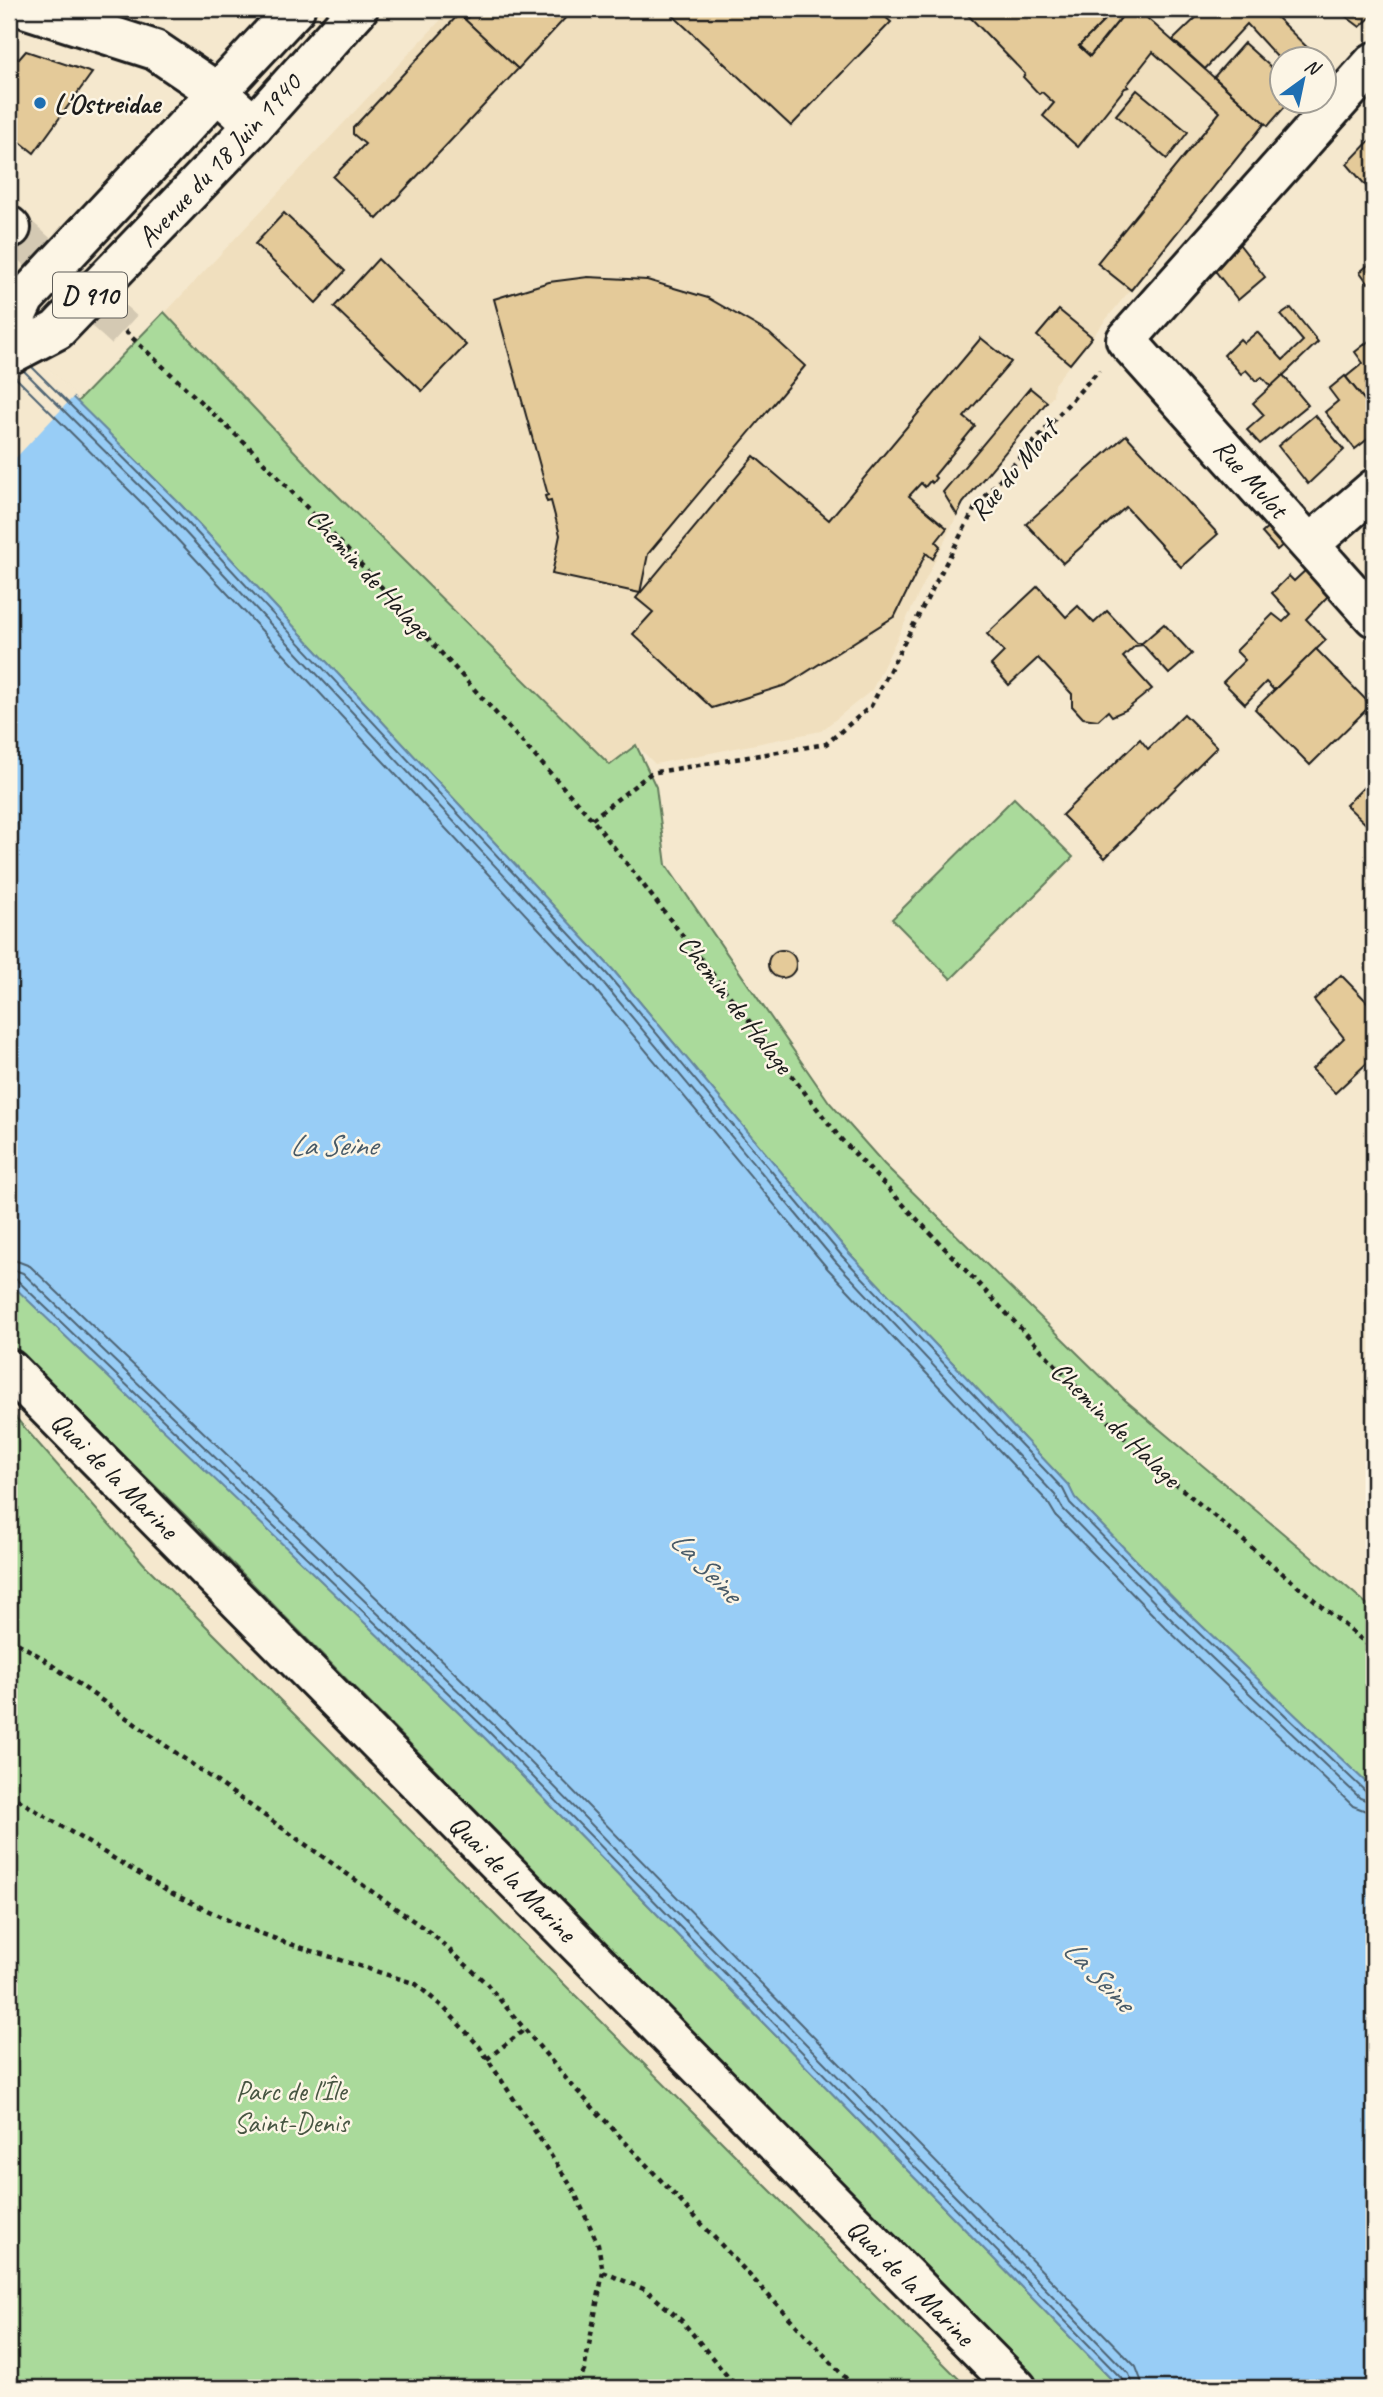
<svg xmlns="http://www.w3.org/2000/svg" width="1383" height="2397" font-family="Caveat,sans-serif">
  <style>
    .built { fill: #f0dfbe }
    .green { fill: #aada9b; stroke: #637b5c; stroke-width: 2 }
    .water { fill: #98cdf6; stroke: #66869f; stroke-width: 2 }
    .pier { fill: #f5e8ce }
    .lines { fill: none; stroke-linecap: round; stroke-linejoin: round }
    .shore { stroke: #4e6373; stroke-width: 2 }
    .building { fill: #e4ca99; stroke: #1c1c1c; stroke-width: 2 }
    .minor-tunnel { stroke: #d4c9b3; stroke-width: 38; stroke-dasharray: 38 19; stroke-linecap: butt }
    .minor-casing { stroke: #1c1c1c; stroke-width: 44 }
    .major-casing { stroke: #1c1c1c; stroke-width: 44 }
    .path { stroke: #1c1c1c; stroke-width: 4.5; stroke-dasharray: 5 5; stroke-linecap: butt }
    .minor { stroke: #fcf5e5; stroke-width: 38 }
    .major { stroke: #fcf5e5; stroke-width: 38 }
    .major-bridge-casing { stroke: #1c1c1c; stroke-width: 44; stroke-linecap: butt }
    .major-bridge { stroke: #fcf5e5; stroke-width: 38 }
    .poi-dot { fill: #1f6fb2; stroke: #fcf5e5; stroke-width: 2.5 }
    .labels { text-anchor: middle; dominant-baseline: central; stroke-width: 5; stroke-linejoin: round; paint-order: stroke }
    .shield { fill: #fcf5e5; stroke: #5f5d58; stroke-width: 2 }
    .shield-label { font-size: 26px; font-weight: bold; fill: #1c1c1c }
    .poi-label { font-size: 28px; font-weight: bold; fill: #1c1c1c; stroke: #fcf5e5; text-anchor: start }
    .street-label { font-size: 28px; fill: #1c1c1c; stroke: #fcf5e5 }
    .park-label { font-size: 28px; fill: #475542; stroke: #fcf5e5 }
    .water-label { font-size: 30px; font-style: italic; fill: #475a68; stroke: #fcf5e5 }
  </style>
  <rect width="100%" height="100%" fill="#f5e8ce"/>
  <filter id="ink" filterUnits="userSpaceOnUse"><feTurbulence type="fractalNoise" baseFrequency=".0143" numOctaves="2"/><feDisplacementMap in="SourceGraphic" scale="14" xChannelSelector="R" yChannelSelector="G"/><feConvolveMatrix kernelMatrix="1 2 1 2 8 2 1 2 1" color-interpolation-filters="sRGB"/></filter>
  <g filter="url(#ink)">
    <!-- built -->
    <path class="built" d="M451 9H1137L1265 123 1054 384 1053 396 963 503 872 690 821 731 655 764 636 745 610 765 313 471 165 313Z"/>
    <!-- green -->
    <g class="green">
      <path d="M164 312 313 471 610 765 636 745 656 787 666 865 829 1102 884 1164 1125 1400 1374 1610V1790L1184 1609 1074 1497 1069 1486 848 1252 613 970 181 505 77 402Z"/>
      <path d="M1014 798 1073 857 951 979 892 919Z"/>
      <path d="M9 1281 485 1738 1120 2388H1044L185 1515 9 1343Z"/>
      <path d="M9 1410 145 1565 968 2388H9Z"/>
    </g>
    <!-- water -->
    <path class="water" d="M9 334 181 505 613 970 848 1252 1069 1486 1075 1498 1184 1609 1374 1790V2388H1120L485 1738 9 1282Z"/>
    <!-- pier -->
    <path class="pier" d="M9 330 75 395 9 465Z"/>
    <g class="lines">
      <!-- shore -->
      <g class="shore">
        <path d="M32 367 176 510 607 974 842 1256 1063 1489 1070 1503 1179 1614 1366 1792 1374 1794"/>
        <path d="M24 371 170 516 601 980 836 1262 1055 1495 1063 1509 1173 1621 1360 1798 1374 1803"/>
        <path d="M13 375 162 523 593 987 828 1269 1047 1501 1056 1516 1166 1628 1353 1806 1374 1814"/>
        <path d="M9 1258 30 1266 503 1719 1136 2367 1144 2388"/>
        <path d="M9 1268 23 1273 496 1727 1129 2374 1134 2388"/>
        <path d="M9 1277 17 1280 490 1733 1123 2380 1125 2388"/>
      </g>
    </g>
    <!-- building -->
    <g class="building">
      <path d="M476 9H564L569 14 518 69 465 20Z"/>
      <path d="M666 9H876L891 22 791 126Z"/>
      <path d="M956 9H1116L1079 46 1090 56 1128 9H1137L1265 123 1131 290 1097 263 1220 112 1153 52 1127 85 1129 87 1125 88 1078 147 1043 116 1054 103 1042 92 1039 94 1023 77 1025 74 965 12 962 15Z"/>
      <path d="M1116 9H1128L1090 56 1079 46Z"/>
      <path d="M1205 9H1268L1320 60H1282V102H1289L1268 126 1214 77 1244 43 1272 68 1279 59 1247 24 1205 69 1173 40Z"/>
      <path d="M1336 9H1374V14L1360 27Z"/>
      <path d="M459 14 518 69 377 219 333 177 365 144 353 134V128Z"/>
      <path d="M26 51 92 73 34 153 9 133V56L19 59Z"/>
      <path d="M1137 90 1188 132 1167 159 1116 115Z"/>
      <path d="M1374 136V195L1347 164Z"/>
      <path d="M284 213 345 271 316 303 255 244Z"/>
      <path d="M1236 240 1265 277 1238 300 1213 268Z"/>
      <path d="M378 259 466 345 422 391 334 307Z"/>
      <path d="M1374 260V278L1368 283 1360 272Z"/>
      <path d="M588 277 647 280 708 298 769 333 805 366 648 554 640 593 552 574 560 535 551 501 547 502 545 496 548 495 494 299 549 282Z"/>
      <path d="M1291 308 1318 342 1271 387 1262 377 1256 381 1246 370 1241 374 1224 355 1240 339 1244 343 1257 332 1283 360 1303 341 1281 315Z"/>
      <path d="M1059 310 1092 337 1070 364 1037 336Z"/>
      <path d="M1374 337V412L1346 377 1363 363 1355 352Z"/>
      <path d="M981 338 1011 362 964 417 975 426 934 476 936 478 932 483 930 481 925 487 921 483 909 496 947 528 936 542 940 546 933 559 926 553 895 616 786 685 712 708 633 634 653 612 636 598 754 456 829 520Z"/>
      <path d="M1283 375 1308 405 1260 444 1247 430 1264 415 1253 403Z"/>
      <path d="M1345 376 1374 412V434L1355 449 1325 412 1338 401 1329 389Z"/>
      <path d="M1030 388 1047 402 963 503 957 515 943 492Z"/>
      <path d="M1315 415 1344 450 1308 484 1278 446Z"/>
      <path d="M1126 435 1218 534 1181 567 1126 507 1063 563 1026 524Z"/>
      <path d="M1270 526 1285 543 1277 550 1262 533Z"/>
      <path d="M1308 568 1330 594 1306 619 1326 640 1274 690 1266 682 1245 704 1223 682 1245 660 1236 651 1273 614 1283 622 1291 614 1272 593 1289 576 1294 581Z"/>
      <path d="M1038 586 1066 617 1078 606 1094 623 1107 611 1137 643H1142L1164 624 1192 654 1169 674 1143 645 1135 646 1123 657 1152 689 1126 710 1112 716 1108 711 1098 720 1083 718 1072 706V694L1038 658 1009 685 991 665 1004 652 987 634Z"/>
      <path d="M1316 649 1371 705 1310 765 1255 709Z"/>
      <path d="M1184 714 1217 747 1105 858 1062 815 1140 739 1148 749Z"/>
      <path d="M1374 777V832L1346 805Z"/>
      <circle cx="782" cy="964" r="14"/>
      <path d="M1341 975 1374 1009V1072L1367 1063 1335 1093 1312 1069 1344 1038 1314 1000Z"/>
    </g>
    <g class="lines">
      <!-- minor-tunnel -->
      <path class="minor-tunnel" d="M11 228 125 331"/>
      <!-- minor casing -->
      <g class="minor-casing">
        <g id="minor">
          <path d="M27 9 155 50 217 92 254 125"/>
          <path d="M1374 62 1126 340 1374 617"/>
          <path d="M9 226 11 228"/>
          <path d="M1310 544 1374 489"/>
          <path d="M9 1369 1017 2388"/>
        </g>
      </g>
      <!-- major casing -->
      <g class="major-casing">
        <g id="major">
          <path d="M126 190 295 9"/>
          <path d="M162 221 254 125 358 9"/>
        </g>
      </g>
      <!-- path -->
      <g class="path">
        <path d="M125 331 252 450 356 559 592 819 840 1138 1140 1454 1374 1650"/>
        <path d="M592 819 651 773 826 744 871 706 976 506 1099 370"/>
        <path d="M9 1638 39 1656 432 1934 486 1983 569 2082 855 2388"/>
        <path d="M9 1794 167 1891 236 1924 284 1942 416 1984 445 2009 479 2046 573 2189 598 2244 603 2272 584 2371 575 2388"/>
        <path d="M487 2059 525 2029"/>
        <path d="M603 2272 646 2290 682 2321 737 2388"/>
        <path d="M9 2383 14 2388"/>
      </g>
      <!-- minor -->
      <use href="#minor" class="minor"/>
      <!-- major -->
      <use href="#major" class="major"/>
      <!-- major-bridge casing -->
      <g class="major-bridge-casing">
        <g id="major-bridge">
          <path d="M9 332 25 298 126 190"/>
          <path d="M9 355 57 330 162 221"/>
        </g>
      </g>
      <!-- major-bridge -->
      <use href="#major-bridge" class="major-bridge"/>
    </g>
  </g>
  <!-- markers -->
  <circle class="poi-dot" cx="40" cy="103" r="7"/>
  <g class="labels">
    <!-- shield labels -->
    <rect class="shield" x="53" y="272.5" width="74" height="45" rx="5"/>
    <g class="shield-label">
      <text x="90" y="295">D 910</text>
    </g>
    <!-- poi labels -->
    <g class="poi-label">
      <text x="54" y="103">L'Ostreidae</text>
    </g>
    <!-- street labels -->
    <g class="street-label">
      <text transform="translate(219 160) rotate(-47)">Avenue du 18 Juin 1940</text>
      <text transform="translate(1013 470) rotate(-50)">Rue du Mont</text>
      <text transform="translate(1251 478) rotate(48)">Rue Mulot</text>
      <text transform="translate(369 573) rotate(47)">Chemin de Halage</text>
      <text transform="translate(736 1004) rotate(52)">Chemin de Halage</text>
      <text transform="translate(1116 1424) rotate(44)">Chemin de Halage</text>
      <text transform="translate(115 1475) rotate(45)">Quai de la Marine</text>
      <text transform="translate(513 1878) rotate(45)">Quai de la Marine</text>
      <text transform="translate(911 2282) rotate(45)">Quai de la Marine</text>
    </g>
    <!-- park labels -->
    <g class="park-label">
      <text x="291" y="2090">Parc de l'Île<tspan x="291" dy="32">Saint-Denis</tspan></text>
    </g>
    <!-- water labels -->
    <g class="water-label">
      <text x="333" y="1145">La Seine</text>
      <text transform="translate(706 1566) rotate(46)">La Seine</text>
      <text transform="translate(1099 1975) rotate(46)">La Seine</text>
    </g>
  </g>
  <!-- margin -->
  <rect width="1383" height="2397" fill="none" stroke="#fcf5e5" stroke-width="35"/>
  <rect x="18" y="18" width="1348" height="2362" fill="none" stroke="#1c1c1c" stroke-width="2.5" filter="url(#ink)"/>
  <!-- north arrow -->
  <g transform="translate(1303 80) rotate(33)"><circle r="33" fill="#fcf5e5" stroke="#a29e95" stroke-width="2"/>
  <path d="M0-5L12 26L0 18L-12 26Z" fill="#1f6fb2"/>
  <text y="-10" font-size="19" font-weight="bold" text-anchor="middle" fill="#1c1c1c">N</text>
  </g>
</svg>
